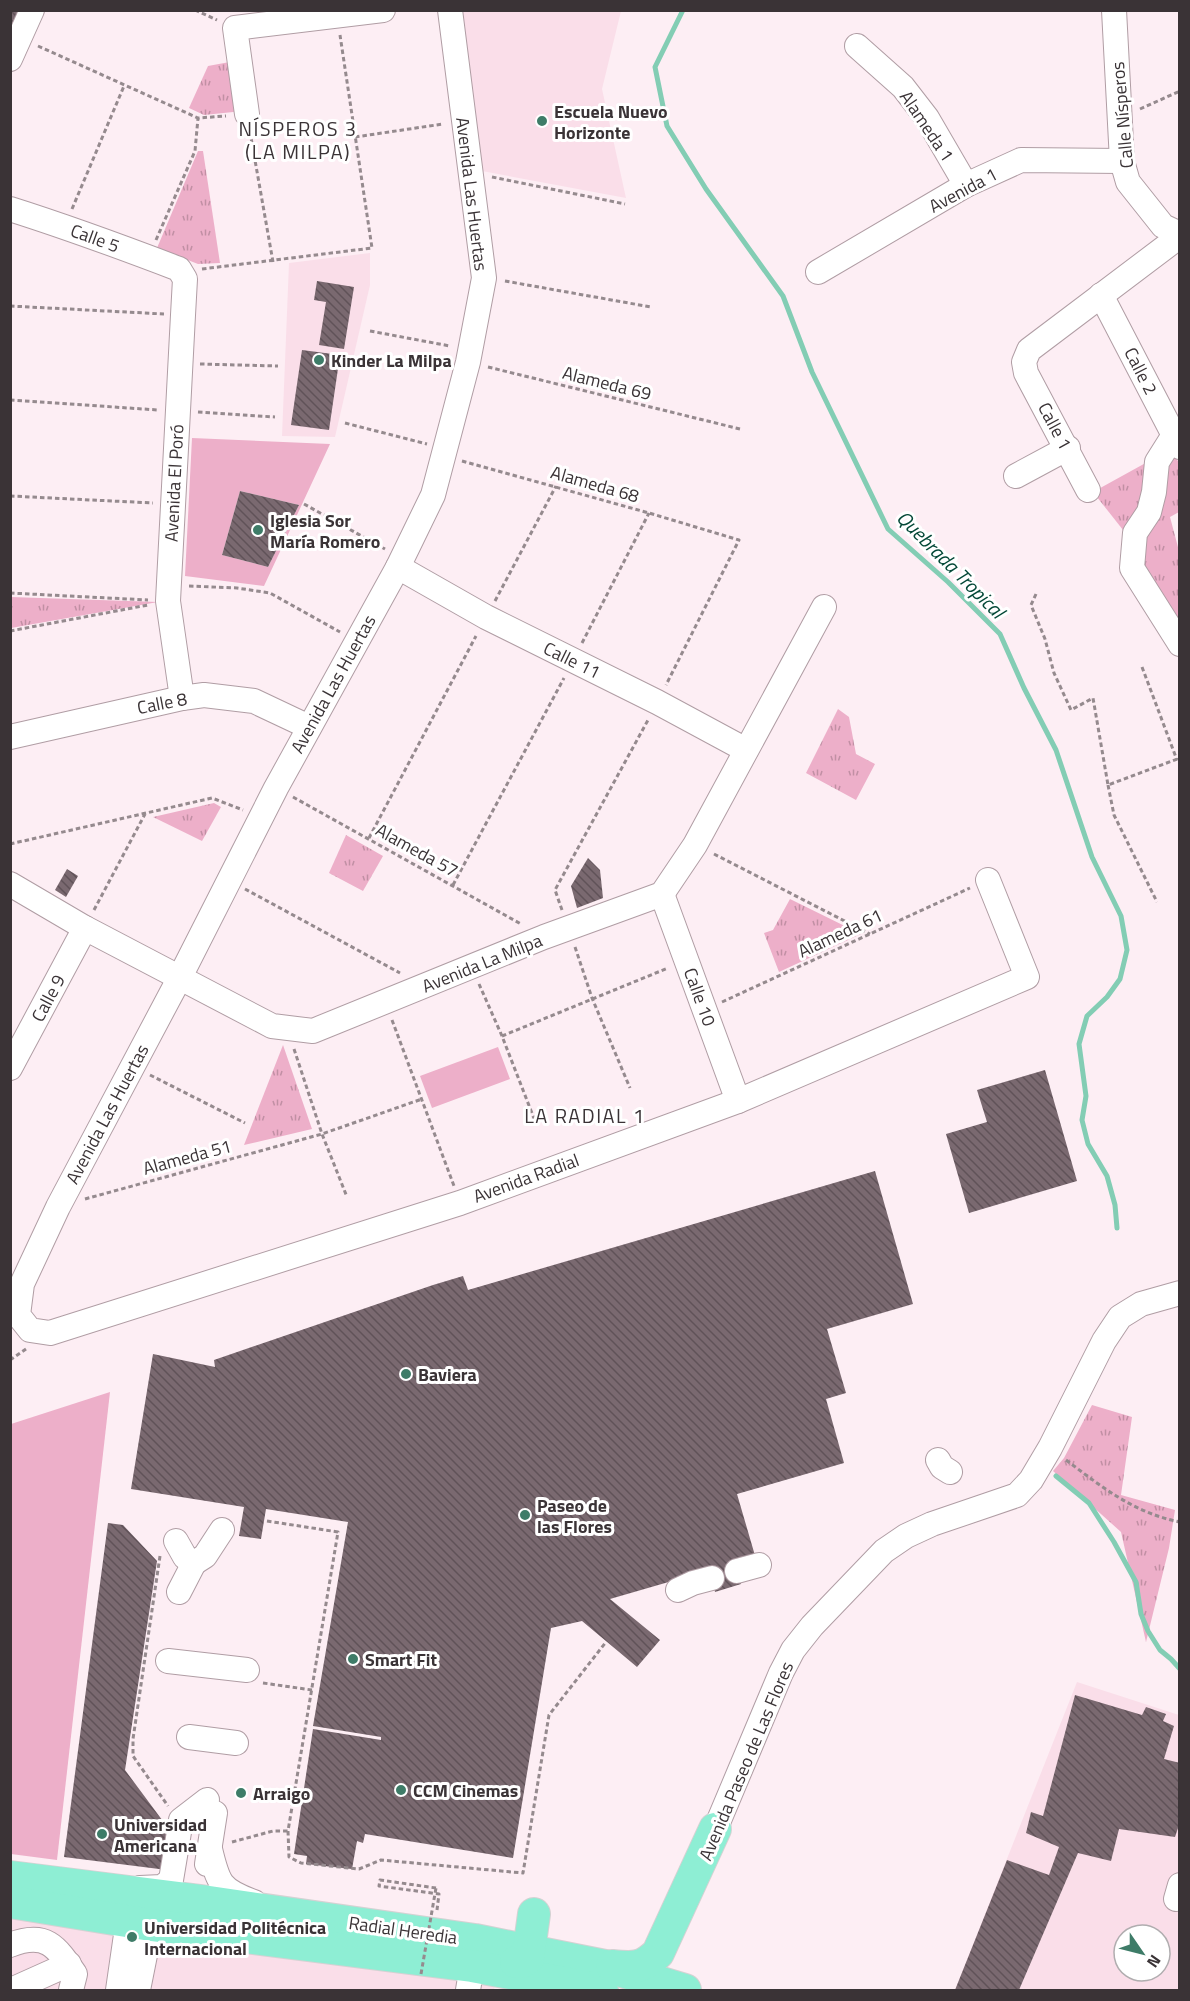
<svg xmlns="http://www.w3.org/2000/svg" width="1190" height="2001" font-family="'Titillium Web',sans-serif">
  <style>
    .built { fill: #fadee9; fill-rule: evenodd }
    .green { fill: #edafc9; fill-rule: evenodd }
    .park { fill: url(#park-tufts) }
    .lines { fill: none; stroke-linecap: round; stroke-linejoin: round }
    .stream { stroke: #83cdb4; stroke-width: 5 }
    .building { fill: url(#building-back-hatch) }
    .minor-casing { stroke: #b09da4; stroke-width: 26 }
    .major-casing { stroke: #d4d2d3; stroke-width: 34 }
    .path { stroke: #958a8e; stroke-width: 3; stroke-dasharray: 4.5 3; stroke-linecap: butt }
    .minor { stroke: #fff; stroke-width: 24 }
    .major { stroke: #8eeed4; stroke-width: 32 }
    .path-bridge { stroke: #958a8e; stroke-width: 3; stroke-dasharray: 4.5 3; stroke-linecap: butt }
    .poi-dot { fill: #3e7c68; stroke: #fff; stroke-width: 2 }
    .labels { text-anchor: middle; dominant-baseline: central; stroke-width: 6; stroke-linejoin: round; paint-order: stroke }
    .poi-label { font-size: 18px; font-weight: bold; fill: #3a3336; stroke: #fff; text-anchor: start }
    .street-label { font-size: 18px; fill: #3a3336; stroke: #fff }
    .neighbourhood-label { font-size: 20px; letter-spacing: 1.5px; fill: #3a3336; stroke: #fff }
    .water-label { font-size: 20px; font-style: italic; fill: #044837; stroke: #fff }
  </style>
  <defs>
    <pattern id="park-tufts" width="24" height="20" patternUnits="userSpaceOnUse" patternTransform="scale(1.5)"><rect width="24" height="20" fill="#edafc9"/><path d="M3 7l-1-3M5 7V3M7 7l1-3M15 17l-1-3M17 17v-4M19 17l1-3" fill="none" stroke="#c18fa4"/></pattern>
    <pattern id="building-back-hatch" width="6" height="6" patternUnits="userSpaceOnUse" patternTransform="scale(1.5)"><rect width="6" height="6" fill="#7a6970"/><path d="M-1 5l2 2M0 0l6 6M5-1l2 2" fill="none" stroke="#605258"/></pattern>
  </defs>
  <rect width="100%" height="100%" fill="#fdeef4"/>
  <!-- built -->
  <g class="built">
    <path d="M462 11H621L602 89 626 198 482 171Z"/>
    <path d="M370 253V285L335 437 282 436 289 263Z"/>
    <path d="M1077 1682 1179 1715V1990H955ZM1124 1935H1160V1971H1124Z"/>
    <path d="M11 1903 498 1971 494 1990H11Z"/>
  </g>
  <!-- green -->
  <g class="green">
    <path d="M192 438 330 444 264 586 185 576ZM240 491 299 505 268 567 222 555Z"/>
    <path d="M498 1047 510 1079 432 1108 420 1076Z"/>
    <path d="M110 1392 57 1860 11 1854V1424Z"/>
  </g>
  <!-- park -->
  <g class="park">
    <path d="M235 61 243 111 204 115 189 108 208 66Z"/>
    <path d="M198 151H203L220 263 198 264 157 248Z"/>
    <path d="M1173 452 1180 465 1179 512 1170 517 1179 551V632L1140 569 1141 536 1162 467Z"/>
    <path d="M1151 460 1150 491 1127 535 1093 492Z"/>
    <path d="M11 597 158 602 11 628Z"/>
    <path d="M838 709 849 717 856 754 875 764 856 800 806 773Z"/>
    <path d="M214 803 221 807 202 841 153 817Z"/>
    <path d="M346 835 383 856 363 891 329 873Z"/>
    <path d="M790 899 861 934 779 972 764 933 773 930Z"/>
    <path d="M283 1045 312 1129 244 1145Z"/>
    <path d="M1092 1405 1132 1417 1121 1495 1175 1510 1169 1548 1146 1642 1121 1532 1053 1471 1064 1458Z"/>
  </g>
  <g class="lines">
    <!-- stream -->
    <g class="stream">
      <path d="M683 10 655 67 667 126 706 189 783 296 812 372 888 529 948 582 1000 634 1024 688 1056 750 1092 857 1121 916 1127 950 1120 979 1107 997 1087 1016 1079 1044 1086 1096 1082 1120 1088 1144 1107 1176 1115 1205 1117 1228"/>
      <path d="M1056 1476 1089 1503 1114 1542 1136 1582 1141 1614 1148 1631 1160 1650 1171 1659 1180 1669"/>
    </g>
  </g>
  <!-- building -->
  <g class="building">
    <path d="M10 10H21L11 37Z"/>
    <path d="M317 281 354 287 344 349 319 345 326 302 314 300Z"/>
    <path d="M302 350 340 355 329 430 291 425Z"/>
    <path d="M240 491 299 505 268 567 222 555Z"/>
    <path d="M588 858 600 870 603 898 577 908 571 886Z"/>
    <path d="M67 869 78 876 66 897 55 890Z"/>
    <path d="M1045 1070 1077 1181 969 1213 946 1134 987 1122 977 1090Z"/>
    <path d="M875 1171 913 1304 827 1329 846 1393 826 1399 844 1463 737 1494 756 1559 736 1565 741 1584 715 1592 710 1570 610 1599 660 1640 637 1667 582 1621 551 1628 513 1858 365 1834 363 1843 357 1841 352 1869 306 1864 307 1856 294 1854 313 1729 381 1740V1737L313 1726 348 1522 266 1509 261 1539 239 1536 244 1507 131 1489 153 1354 215 1367 214 1360 433 1285 463 1276 468 1290Z"/>
    <path d="M108 1523 123 1525 157 1561 125 1770 171 1832 167 1870 64 1857Z"/>
    <path d="M1075 1695 1142 1715 1146 1707 1166 1714 1163 1721 1174 1726 1164 1759 1180 1763V1822L1175 1837 1119 1829 1111 1861 1078 1853 1019 1990H955L1007 1860 1049 1875 1059 1847 1026 1833 1031 1812 1043 1816Z"/>
  </g>
  <g class="lines">
    <!-- minor casing -->
    <g class="minor-casing">
      <g id="minor">
        <path d="M450 10 484 278 468 362 433 495 398 567 276 788 179 979 58 1207 22 1284 18 1315 30 1330 50 1333 460 1203 738 1101 1027 977 988 880"/>
        <path d="M1114 10 1122 161 1128 182 1163 226 1180 234"/>
        <path d="M857 46 903 87 927 118 966 185"/>
        <path d="M10 59 32 10"/>
        <path d="M247 114 235 28 383 10"/>
        <path d="M10 209C67 227 124 248 179 269L185 279 183 315 168 601 182 698"/>
        <path d="M818 272 966 185 1021 160 1122 161"/>
        <path d="M1101 295 1180 447"/>
        <path d="M1180 430 1174 435 1157 462 1154 492 1149 512 1135 533 1132 568 1180 644"/>
        <path d="M1016 476 1068 448"/>
        <path d="M1088 490 1026 373 1024 362 1029 350 1180 236"/>
        <path d="M398 567 486 617 657 702 746 750"/>
        <path d="M10 737 182 698 204 695 254 701 309 727"/>
        <path d="M10 884 85 928 272 1026 313 1031 544 937 662 894 695 845 824 607"/>
        <path d="M662 894 738 1101"/>
        <path d="M10 1068 85 928"/>
        <path d="M938 1460 942 1467 950 1472"/>
        <path d="M176 1541 185 1557 194 1563 205 1556 222 1530"/>
        <path d="M737 1571 759 1565"/>
        <path d="M678 1590 693 1583 712 1578"/>
        <path d="M179 1592 194 1563"/>
        <path d="M168 1661 247 1670"/>
        <path d="M189 1737 236 1743"/>
        <path d="M709 1844 781 1673 793 1650 812 1626 884 1551 906 1536 932 1524 1017 1495 1031 1480 1050 1448 1104 1341 1120 1317 1141 1304 1180 1293"/>
        <path d="M210 1849C218 1883 220 1890 254 1902"/>
        <path d="M207 1864 215 1813"/>
        <path d="M140 1888 162 1887 171 1880 181 1820 207 1800"/>
        <path d="M1176 1899 1180 1885"/>
        <path d="M10 1945C46 1931 56 1946 75 1974L71 1990"/>
        <path d="M11 1990 69 1964"/>
        <path d="M118 1990 128 1921"/>
        <path d="M138 1990 151 1925"/>
        <path d="M468 1990 472 1966"/>
      </g>
    </g>
    <!-- major casing -->
    <g class="major-casing">
      <g id="major">
        <path d="M10 1877 201 1901 475 1940 605 1966 685 1990"/>
        <path d="M10 1902 151 1925 472 1966 602 1990"/>
        <path d="M516 1962H522L528 1958 534 1914"/>
        <path d="M612 1966C633 1968 642 1969 658 1953L715 1829"/>
      </g>
    </g>
    <!-- path -->
    <g class="path">
      <path d="M195 10 217 20"/>
      <path d="M38 46 198 118 226 116"/>
      <path d="M1140 109 1180 91"/>
      <path d="M250 132 273 262"/>
      <path d="M355 137 443 124"/>
      <path d="M492 177 625 204"/>
      <path d="M72 209 124 86"/>
      <path d="M156 240 195 151 198 118"/>
      <path d="M202 269 372 248 340 35"/>
      <path d="M505 281 651 307"/>
      <path d="M10 306 164 314"/>
      <path d="M370 331 450 346"/>
      <path d="M200 364 278 366"/>
      <path d="M488 367 740 429"/>
      <path d="M10 400 158 410"/>
      <path d="M198 412 275 417"/>
      <path d="M345 423 427 444"/>
      <path d="M462 461 649 513 739 540 666 685"/>
      <path d="M10 496 153 503"/>
      <path d="M304 504 385 549"/>
      <path d="M189 586 237 588 270 593 340 632"/>
      <path d="M10 593 148 600"/>
      <path d="M1036 594 1031 605 1045 639 1054 673 1071 710 1093 698 1108 785 1180 758"/>
      <path d="M495 601 556 486"/>
      <path d="M10 631 148 605"/>
      <path d="M582 643 649 513"/>
      <path d="M1142 667 1177 760"/>
      <path d="M1108 785 1114 815 1157 902"/>
      <path d="M293 797 521 924"/>
      <path d="M369 838 476 636"/>
      <path d="M10 844 212 798 243 810"/>
      <path d="M714 854 870 934"/>
      <path d="M453 885 564 678"/>
      <path d="M245 889 400 973"/>
      <path d="M94 910 145 814"/>
      <path d="M562 910 555 890 648 720"/>
      <path d="M575 947 592 998 630 1088"/>
      <path d="M479 984 502 1036 535 1121"/>
      <path d="M722 1002 970 888"/>
      <path d="M392 1020 454 1186"/>
      <path d="M502 1036 668 968"/>
      <path d="M294 1049 322 1134 347 1197"/>
      <path d="M150 1075 245 1123"/>
      <path d="M85 1199 322 1134 422 1099"/>
      <path d="M10 1360 26 1349"/>
      <path d="M1066 1460C1102 1487 1134 1513 1180 1522"/>
      <path d="M267 1521 338 1532 288 1831 289 1857 301 1863 359 1869 381 1860 523 1873 549 1715 606 1642"/>
      <path d="M160 1556 133 1739V1756L168 1806"/>
      <path d="M263 1683 312 1690"/>
      <path d="M232 1842 273 1831H288"/>
      <path d="M436 1888 380 1880 379 1886 439 1894 437 1910"/>
    </g>
    <!-- minor -->
    <use href="#minor" class="minor"/>
    <!-- major -->
    <use href="#major" class="major"/>
    <!-- path-bridge -->
    <path class="path-bridge" d="M421 1974 436 1888"/>
  </g>
  <!-- markers -->
  <g class="poi-dot">
    <circle cx="542" cy="121" r="6"/>
    <circle cx="319" cy="360" r="6"/>
    <circle cx="258" cy="530" r="6"/>
    <circle cx="406" cy="1374" r="6"/>
    <circle cx="525" cy="1515" r="6"/>
    <circle cx="353" cy="1659" r="6"/>
    <circle cx="401" cy="1790" r="6"/>
    <circle cx="241" cy="1793" r="6"/>
    <circle cx="102" cy="1834" r="6"/>
    <circle cx="132" cy="1937" r="6"/>
  </g>
  <g class="labels">
    <!-- poi labels -->
    <g class="poi-label">
      <text x="554" y="111">Escuela Nuevo<tspan x="554" dy="21">Horizonte</tspan></text>
      <text x="331" y="360">Kinder La Milpa</text>
      <text x="270" y="520">Iglesia Sor<tspan x="270" dy="21">María Romero</tspan></text>
      <text x="418" y="1374">Baviera</text>
      <text x="537" y="1505">Paseo de<tspan x="537" dy="21">las Flores</tspan></text>
      <text x="365" y="1659">Smart Fit</text>
      <text x="413" y="1790">CCM Cinemas</text>
      <text x="253" y="1793">Arraigo</text>
      <text x="114" y="1824">Universidad<tspan x="114" dy="21">Americana</tspan></text>
      <text x="144" y="1927">Universidad Politécnica<tspan x="144" dy="21">Internacional</tspan></text>
    </g>
    <!-- street labels -->
    <g class="street-label">
      <text transform="translate(1122 115) rotate(-95)">Calle Nísperos</text>
      <text transform="translate(927 126) rotate(56)">Alameda 1</text>
      <text transform="translate(963 190) rotate(-28)">Avenida 1</text>
      <text transform="translate(472 194) rotate(83)">Avenida Las Huertas</text>
      <text transform="translate(95 238) rotate(20)">Calle 5</text>
      <text transform="translate(1141 371) rotate(63)">Calle 2</text>
      <text transform="translate(607 383) rotate(14)">Alameda 69</text>
      <text transform="translate(1055 426) rotate(62)">Calle 1</text>
      <text transform="translate(174 483) rotate(-87)">Avenida El Poró</text>
      <text transform="translate(595 484) rotate(16)">Alameda 68</text>
      <text transform="translate(572 660) rotate(26)">Calle 11</text>
      <text transform="translate(333 684) rotate(-61)">Avenida Las Huertas</text>
      <text transform="translate(162 703) rotate(-11)">Calle 8</text>
      <text transform="translate(417 850) rotate(29)">Alameda 57</text>
      <text transform="translate(840 933) rotate(-25)">Alameda 61</text>
      <text transform="translate(482 963) rotate(-22)">Avenida La Milpa</text>
      <text transform="translate(700 997) rotate(70)">Calle 10</text>
      <text transform="translate(48 998) rotate(-62)">Calle 9</text>
      <text transform="translate(107 1114) rotate(-62)">Avenida Las Huertas</text>
      <text transform="translate(187 1157) rotate(-15)">Alameda 51</text>
      <text transform="translate(526 1178) rotate(-20)">Avenida Radial</text>
      <text transform="translate(746 1761) rotate(-67)">Avenida Paseo de Las Flores</text>
      <text transform="translate(403 1930) rotate(8)">Radial Heredia</text>
    </g>
    <!-- neighbourhood labels -->
    <g class="neighbourhood-label">
      <text x="298" y="128">NÍSPEROS 3<tspan x="298" dy="23">(LA MILPA)</tspan></text>
      <text x="585" y="1115">LA RADIAL 1</text>
    </g>
    <!-- water labels -->
    <g class="water-label">
      <text transform="translate(951 564) rotate(45)">Quebrada Tropical</text>
    </g>
  </g>
  <!-- border -->
  <rect width="1190" height="2001" fill="none" stroke="#3a3336" stroke-width="24"/>
  <!-- north arrow -->
  <g transform="translate(1142 1953) rotate(125)"><circle r="28" fill="#ffffff" stroke="#b0adaf" stroke-width="1.5"/>
  <path d="M0-4.5L10 22L0 15L-10 22Z" fill="#3e7c68"/>
  <text y="-9" font-size="16" font-weight="bold" text-anchor="middle" fill="#3a3336">N</text>
  </g>
</svg>
